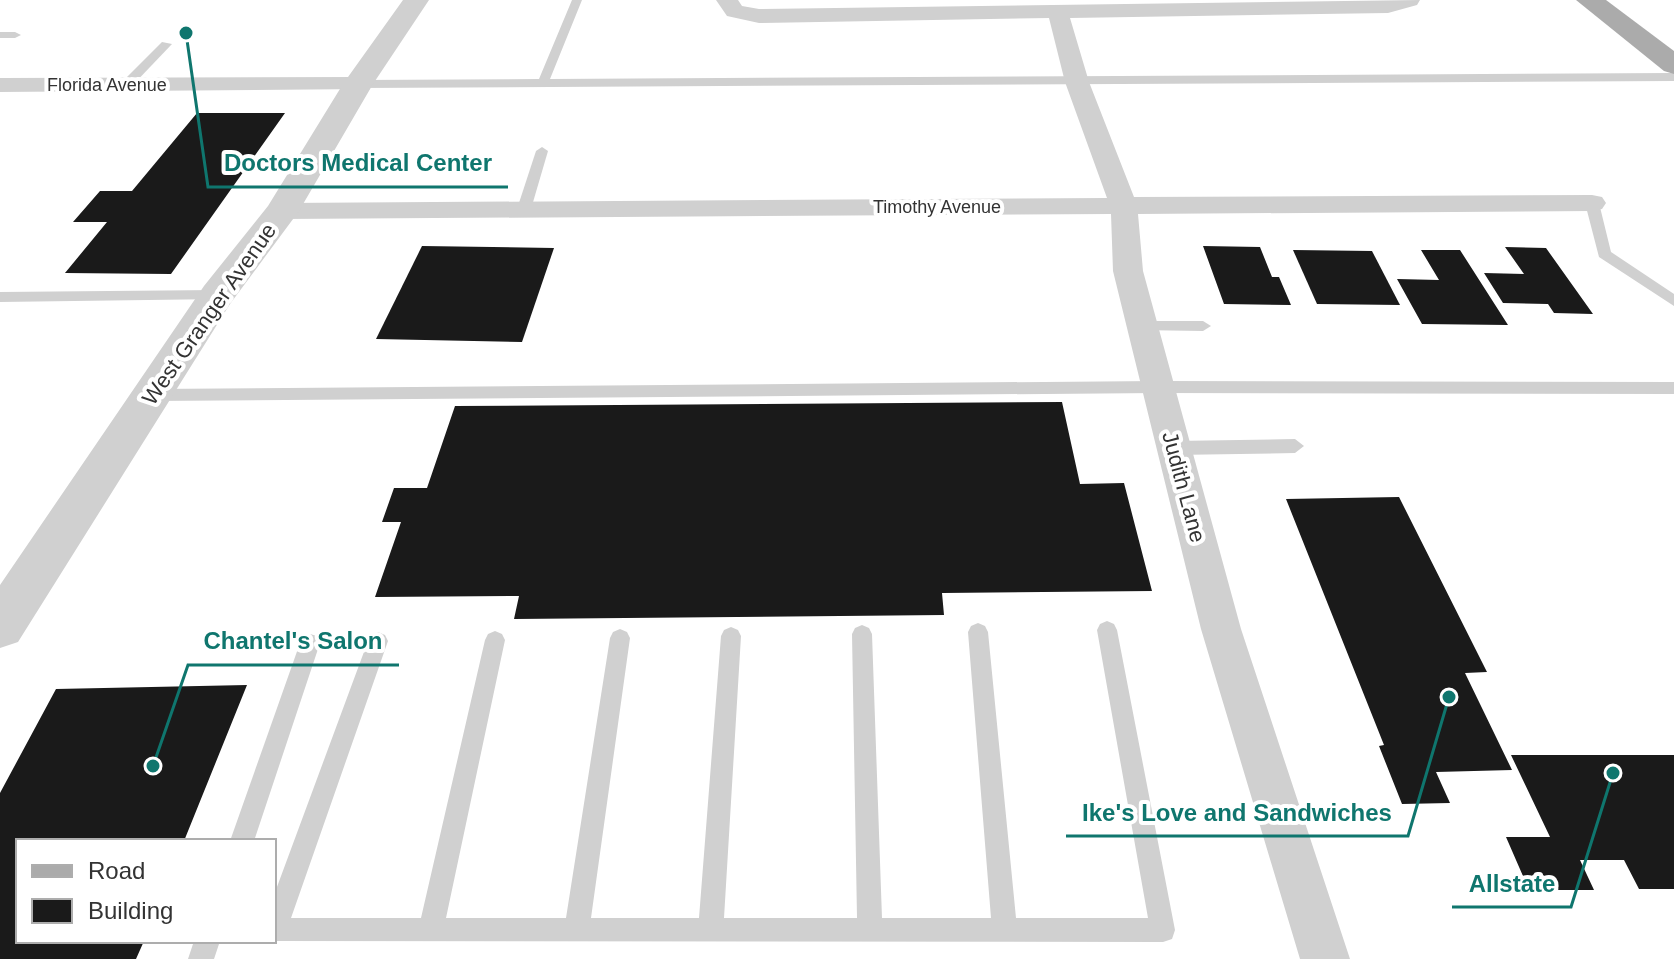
<svg xmlns="http://www.w3.org/2000/svg" width="1674" height="959" font-family="Helvetica,sans-serif">
  <style>
    .building { fill: #1a1a1a }
    .lines { fill: none; stroke-linecap: round; stroke-linejoin: round }
    .service { fill: #d0d0d0; fill-rule: evenodd }
    .minor { fill: #d0d0d0; fill-rule: evenodd }
    .tertiary { fill: #d0d0d0; fill-rule: evenodd }
    .primary { fill: #ababab; fill-rule: evenodd }
    .labels { text-anchor: middle; dominant-baseline: central; stroke-width: 8; stroke-linejoin: round; paint-order: stroke }
    .far-street-label { font-size: 18px; fill: #333; stroke: #fff }
    .street-label { font-size: 22px; fill: #333; stroke: #fff }
    .leader { fill: none; stroke: #0f766e; stroke-width: 3 }
    .callout-dot { fill: #0f766e; stroke: #fff; stroke-width: 3 }
    .callout-label { font-size: 24px; text-anchor: middle; font-weight: bold; fill: #0f766e; stroke: #fff; stroke-width: 8; stroke-linejoin: round; paint-order: stroke }
  </style>
  <rect width="100%" height="100%" fill="#fff"/>
  <!-- building -->
  <g class="building">
    <path d="M197 113H285L171 274 65 273 107 222H73L100 191H132Z"/>
    <path d="M422 246 554 248 522 342 376 339Z"/>
    <path d="M1203 246 1260 247 1272 277H1279L1291 305 1224 304Z"/>
    <path d="M1505 247 1546 248 1593 314 1554 313 1548 304 1503 303 1484 273 1524 274Z"/>
    <path d="M1293 250 1372 251 1400 305 1317 304Z"/>
    <path d="M1421 250H1460L1508 325 1422 324 1397 279 1439 280Z"/>
    <path d="M1062 402 1080 484 1124 483 1152 591 942 593 944 615 514 619 519 596 375 597 401 522H382L394 488H427L455 406Z"/>
    <path d="M1399 497 1487 672 1465 673 1512 770 1436 772 1450 803 1402 804 1379 746 1384 745 1286 499Z"/>
    <path d="M247 685 184 841H18V941H144L136 959H0V793L56 689Z"/>
    <path d="M1511 755H1674V889H1639L1624 860H1580L1594 890H1529L1506 837H1550Z"/>
  </g>
  <g class="lines">
    <!-- service -->
    <g class="service">
      <path d="M572 0H582L550 79 1674 73V81L358 88 352 84 358 80 539 79Z"/>
      <path d="M0 32H15L21 35 15 38H0Z"/>
      <path d="M162 42 172 44 130 88H122V82Z"/>
      <path d="M542 147 548 151 531 209 524 213 519 212 517 209 536 151Z"/>
      <path d="M1592 199 1599 203 1611 252 1674 294V306L1599 257 1585 203Z"/>
      <path d="M217 290 225 295 222 299 0 302V292Z"/>
      <path d="M1142 321H1203L1211 326 1203 331 1136 330 1134 326 1136 322Z"/>
      <path d="M1158 381 1674 382V394L1158 393 152 401 144 395 152 389Z"/>
      <path d="M1295 439 1304 446 1295 453 1174 455 1165 448 1174 441Z"/>
      <path d="M1107 621 1114 624 1117 630 1175 930 1172 939 1163 942 270 941H274V895L368 641 371 635 378 632 385 635 388 641 291 918H421L485 640 488 634 495 631 502 634 505 640 446 918H566L610 638 613 632 620 629 627 632 630 638 591 918H699L721 636 724 630 731 627 738 630 741 636 724 918H857L852 634 855 628 862 625 869 628 872 634 882 918H991L968 632 971 626 978 623 985 626 988 632 1016 918H1148L1097 630 1100 624Z"/>
      <path d="M310 634 317 636 320 643 254 841H230L300 643 303 636Z"/>
      <path d="M194 941H220L214 959H188Z"/>
    </g>
    <!-- minor -->
    <g class="minor">
      <path d="M716 0H738L742 6 759 9 1420 0 1417 5 1388 13 1070 18 1089 82 1134 197 1592 195 1602 197 1606 203 1602 209 1592 211 1138 214 1143 271 1241 629 1350 959H1300L1201 629 1113 271 1111 214 282 219 272 217 268 211 272 205 282 203 1107 198 1065 82 1049 18 759 23 727 16Z"/>
      <path d="M358 77 366 79 370 84 366 89 0 92V78Z"/>
    </g>
    <!-- tertiary -->
    <path class="tertiary" d="M403 0H429L373 84 299 211 230 304 18 642 0 648V585L204 286 268 206 343 84Z"/>
    <!-- primary -->
    <path class="primary" d="M1576 0H1606L1674 51V74L1664 71Z"/>
  </g>
  <g class="labels">
    <!-- far-street labels -->
    <g class="far-street-label">
      <text x="107" y="85">Florida Avenue</text>
      <text x="937" y="207">Timothy Avenue</text>
    </g>
    <!-- street labels -->
    <g class="street-label">
      <text transform="translate(209 314) rotate(-55)">West Granger Avenue</text>
      <text transform="translate(1184 487) rotate(75)">Judith Lane</text>
    </g>
  </g>
  <!-- callouts -->
  <path class="leader" d="M186 33L208 187H508M153 766L188 665H399M1449 697L1408 836H1066M1613 773L1571 907H1452"/>
  <g class="callout-dot">
    <circle cx="186" cy="33" r="8"/>
    <circle cx="153" cy="766" r="8"/>
    <circle cx="1449" cy="697" r="8"/>
    <circle cx="1613" cy="773" r="8"/>
  </g>
  <g class="callout-label">
    <text x="358" y="171">Doctors Medical Center</text>
    <text x="293" y="649">Chantel's Salon</text>
    <text x="1237" y="821">Ike's Love and Sandwiches</text>
    <text x="1512" y="892">Allstate</text>
  </g>
  <!-- legend -->
  <rect x="16" y="839" width="260" height="104" fill="#ffffff" stroke="#adadad" stroke-width="2"/>
  <rect x="32" y="865" width="40" height="12" fill="#ababab" stroke="#adadad" stroke-width="2"/>
  <text x="88" y="879" font-size="24" fill="#333333">Road</text>
  <rect x="32" y="899" width="40" height="24" fill="#1a1a1a" stroke="#adadad" stroke-width="2"/>
  <text x="88" y="919" font-size="24" fill="#333333">Building</text>
</svg>
